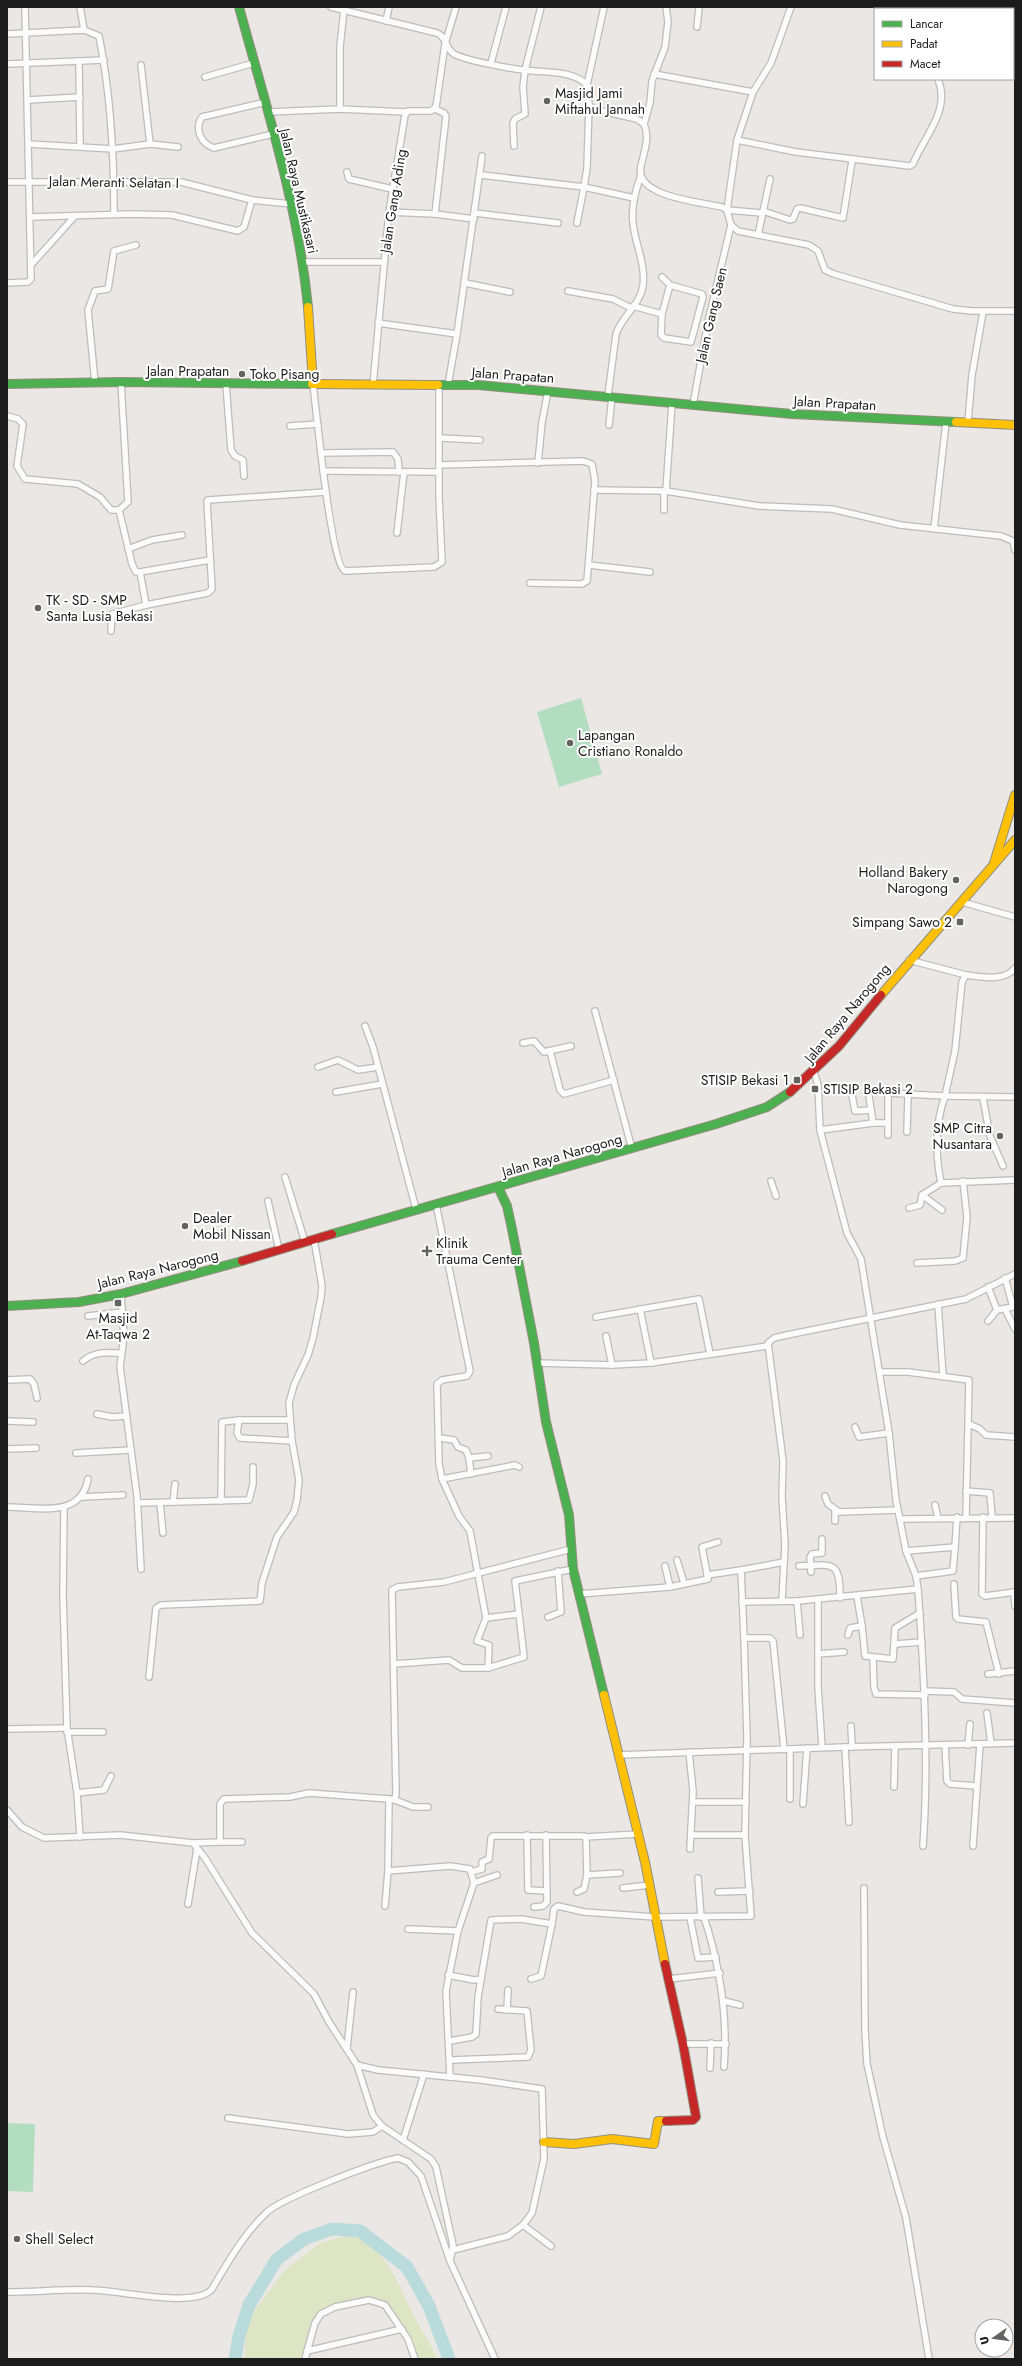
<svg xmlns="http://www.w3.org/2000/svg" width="1022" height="2366" font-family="Jost,sans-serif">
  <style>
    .grass { fill: #dde5c5 }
    .pitch { fill: #b3ddc1 }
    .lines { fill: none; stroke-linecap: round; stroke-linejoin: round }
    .river { stroke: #badbdb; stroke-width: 13 }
    .street-casing { stroke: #bdbcbb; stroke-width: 8 }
    .fast-casing { stroke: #938f7e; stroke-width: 10 }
    .slow-casing { stroke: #938f7e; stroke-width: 10 }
    .jam-casing { stroke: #938f7e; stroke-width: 10 }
    .street { stroke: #fcfbfb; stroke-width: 5.5 }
    .fast { stroke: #4caf50; stroke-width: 8 }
    .slow { stroke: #ffc107; stroke-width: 8 }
    .jam { stroke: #c62828; stroke-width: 8 }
    .poi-dot { fill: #646362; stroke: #fff; stroke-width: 1.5 }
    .labels { text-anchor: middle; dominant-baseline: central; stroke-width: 4; stroke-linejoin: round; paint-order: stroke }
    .poi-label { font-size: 14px; fill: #1c1c1c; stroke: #fff; text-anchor: start }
    .street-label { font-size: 14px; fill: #1c1c1c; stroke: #fff }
  </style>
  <rect width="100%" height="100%" fill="#eae7e4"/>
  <!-- grass -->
  <path class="grass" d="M354 2234C392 2256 399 2288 418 2324 425 2336 432 2346 437 2359H415C408 2344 399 2315 385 2305 378 2299 369 2302 361 2303 315 2311 318 2316 305 2359H245L246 2332 255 2310 285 2270 322 2242Z"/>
  <!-- pitch -->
  <g class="pitch">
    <path d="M581 698 602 774 559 787 537 712Z"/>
    <path d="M7 2123 35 2124 33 2192 7 2191Z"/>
  </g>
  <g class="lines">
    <!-- river -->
    <path class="river" d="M235 2359 239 2336 249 2305 277 2259 304 2239 332 2229 360 2231 407 2267 429 2306 449 2359"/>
    <!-- street casing -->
    <g class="street-casing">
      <g id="street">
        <path d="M80 7 84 30"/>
        <path d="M331 7 437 33C447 37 445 48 454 54 464 60 511 69 525 70 544 73 574 70 587 85L589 105 593 109 637 119 644 124C650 138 644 152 641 166 633 197 702 202 722 207L727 210 731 225 738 231 809 245 818 251 825 270 834 274 953 309 972 311H1015"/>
        <path d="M952 9 953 7"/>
        <path d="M386 21 389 7"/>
        <path d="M697 27 699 7"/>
        <path d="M7 34 84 30 99 36C111 95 114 154 114 214"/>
        <path d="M79 61 80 146"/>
        <path d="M491 63 506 7"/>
        <path d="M7 64 104 60"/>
        <path d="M141 65 150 144"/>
        <path d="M654 74 753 92"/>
        <path d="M205 77 254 63"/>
        <path d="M587 85 604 7"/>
        <path d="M28 100 80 97"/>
        <path d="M266 102 202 117C194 129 201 144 214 148L273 134"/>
        <path d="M340 109V47L344 9"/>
        <path d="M268 112 340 109 406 112"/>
        <path d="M644 124 650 103 652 81 665 47 668 22 666 7"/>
        <path d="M737 140 796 152 910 166 913 164C924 136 951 111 938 79"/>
        <path d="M29 144 113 149 150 144 178 147"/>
        <path d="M514 146 513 123 515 119 525 114 523 87 525 70 541 7"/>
        <path d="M347 172 349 179 392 189"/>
        <path d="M481 175 584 187 587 168 589 105"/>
        <path d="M7 182H181L252 200 291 204"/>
        <path d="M763 211 790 220 793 219 797 209 800 208 843 218 852 161"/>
        <path d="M389 212 435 214 474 219"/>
        <path d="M475 213 558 223"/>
        <path d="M762 213 727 210 737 140 753 92 771 63 791 7"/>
        <path d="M435 214 446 116 444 113 435 109"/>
        <path d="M30 217 131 214 172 215 238 231 244 227 252 200"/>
        <path d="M577 223 584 187 634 198"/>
        <path d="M758 235 770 179"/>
        <path d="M302 262H384"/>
        <path d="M31 265 74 217"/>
        <path d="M662 277 670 285 662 314 661 335 664 338 691 342 703 297 702 294 670 285"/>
        <path d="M7 283 28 282 31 279 25 7"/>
        <path d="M465 283 510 292"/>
        <path d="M568 291 613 299 631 308"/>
        <path d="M633 306 662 314"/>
        <path d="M378 323 457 334"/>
        <path d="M95 383 88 310 95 291 108 289 114 251 136 245"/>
        <path d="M226 384 231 450 235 456 243 460 244 476"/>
        <path d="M313 384C316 407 331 566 345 571L434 567 442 562 439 497V385"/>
        <path d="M373 385 389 212 405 115 408 111H431L436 107 445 44 456 7"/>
        <path d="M448 385 457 334 482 156"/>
        <path d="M608 396 616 334C622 316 640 305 643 286 646 264 635 244 633 223 631 207 635 192 640 178"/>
        <path d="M693 405 708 322 731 225"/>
        <path d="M7 416 18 419 23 424 17 466 25 479 78 484 100 497 111 510H119L128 502 121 382"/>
        <path d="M968 422 972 375 983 312"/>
        <path d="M609 425 612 397"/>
        <path d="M290 426 318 424"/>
        <path d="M440 438 480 440"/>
        <path d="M321 453 393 452 398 459 399 472"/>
        <path d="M538 463 542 422 548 391"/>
        <path d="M439 465 583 461 592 464 595 481 587 581 582 584 530 583"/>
        <path d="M323 471 439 472"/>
        <path d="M594 490 666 491 759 506 832 509 900 525 1001 536 1013 541 1015 550"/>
        <path d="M666 491 672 403"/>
        <path d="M664 510V491"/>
        <path d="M934 529 946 422"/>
        <path d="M397 533 404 472"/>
        <path d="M128 549 152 540 182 535"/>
        <path d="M589 565 650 572"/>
        <path d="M140 572 210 560"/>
        <path d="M146 605 208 593 212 589 207 501 208 500 326 492"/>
        <path d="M111 631 112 614 146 605 140 572H136L132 564 119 510"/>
        <path d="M962 902 1015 917"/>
        <path d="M909 960 966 975 962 982 955 1051 945 1096 1015 1097"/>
        <path d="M966 975C982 977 1004 982 1015 968"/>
        <path d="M595 1011 632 1149"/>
        <path d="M365 1026 373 1047 416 1209"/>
        <path d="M523 1043 534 1041 544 1052 571 1046"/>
        <path d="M550 1051 560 1090 564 1094 614 1080"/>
        <path d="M318 1067 338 1060 358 1070 378 1067"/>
        <path d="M814 1072 818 1085 820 1130 847 1233 861 1259 889 1433 896 1500 906 1551 916 1576 918 1589C924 1674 929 1760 923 1846"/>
        <path d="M851 1090 855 1111 871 1110"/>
        <path d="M336 1092 382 1084"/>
        <path d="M983 1098 990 1136 1003 1166"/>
        <path d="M873 1123H888V1135"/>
        <path d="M888 1123V1093L945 1096C935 1124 935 1153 941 1183L1015 1180"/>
        <path d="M820 1130 873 1123 869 1096"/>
        <path d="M907 1132 908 1095"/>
        <path d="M285 1177 305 1242"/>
        <path d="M771 1181 776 1196"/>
        <path d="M922 1195 942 1210"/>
        <path d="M268 1201 279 1250"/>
        <path d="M436 1204 470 1371 467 1376 442 1380 437 1384 439 1464 442 1479 459 1516 470 1531 486 1618 477 1641 489 1645 488 1668"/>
        <path d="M909 1208 920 1205 922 1195 941 1183"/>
        <path d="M917 1263 955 1261 963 1258 967 1217 963 1181"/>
        <path d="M121 1294 124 1337 120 1366 137 1496 141 1569"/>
        <path d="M938 1304 943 1376"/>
        <path d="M640 1309 651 1363"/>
        <path d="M1005 1309 1015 1329"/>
        <path d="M997 1310 1013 1307 1005 1278"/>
        <path d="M88 1316 123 1312"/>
        <path d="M596 1317 699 1299 710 1354"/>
        <path d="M988 1321 997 1310 988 1287"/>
        <path d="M606 1336 612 1365"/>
        <path d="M83 1361C95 1351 106 1353 121 1353"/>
        <path d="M537 1363 612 1365 651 1363 767 1346"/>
        <path d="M880 1372H908L969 1380 966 1517"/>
        <path d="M7 1380 30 1379 34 1384 37 1398"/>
        <path d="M97 1414 112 1417 126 1416"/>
        <path d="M239 1420 237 1433 240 1438 292 1441"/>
        <path d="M7 1421 33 1422"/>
        <path d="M969 1424 980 1429 986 1435 1015 1437"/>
        <path d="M855 1427 859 1437 889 1433"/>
        <path d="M440 1438 454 1440 458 1447 466 1450 469 1458"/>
        <path d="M7 1449 36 1448"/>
        <path d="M76 1453 131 1450"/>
        <path d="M471 1474 469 1458 488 1456"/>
        <path d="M442 1479 515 1465 519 1467"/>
        <path d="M966 1491 990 1493 992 1517"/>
        <path d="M825 1496 828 1504 839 1512 898 1510"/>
        <path d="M82 1497 123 1495"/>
        <path d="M221 1501 222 1422 239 1420H290"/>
        <path d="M173 1502 175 1484"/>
        <path d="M138 1503 249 1500 253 1484V1467"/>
        <path d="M160 1503 163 1533"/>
        <path d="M935 1505 938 1518"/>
        <path d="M7 1507C37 1507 81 1519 88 1479"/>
        <path d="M64 1507 63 1596 67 1728 77 1793 80 1837"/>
        <path d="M835 1511V1521"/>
        <path d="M983 1517 982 1594 985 1596 1015 1592"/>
        <path d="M900 1519 1015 1518"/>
        <path d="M955 1547 957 1517"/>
        <path d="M906 1551 955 1547 953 1571 916 1576"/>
        <path d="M677 1560 684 1583"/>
        <path d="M665 1566 670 1587"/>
        <path d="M799 1566C833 1565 840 1559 840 1598"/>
        <path d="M811 1572 810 1557 812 1554 822 1553V1539"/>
        <path d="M707 1575 741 1570"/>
        <path d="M954 1584 956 1617 958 1619 986 1622 999 1674"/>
        <path d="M1014 1592 1015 1606"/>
        <path d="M579 1594 670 1587 708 1579 702 1547 718 1542"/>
        <path d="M782 1600 785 1545 782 1497 783 1461 768 1343 774 1338 787 1335 966 1299 1015 1274"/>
        <path d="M818 1600V1687L822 1747"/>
        <path d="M797 1601 918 1589"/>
        <path d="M742 1602 797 1601 800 1635"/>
        <path d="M519 1614 515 1581 573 1569"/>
        <path d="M548 1617 561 1612 558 1571"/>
        <path d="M862 1626 865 1656 893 1659 895 1628 920 1613"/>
        <path d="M848 1635 850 1628 862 1626 857 1596"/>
        <path d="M744 1638 741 1570 784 1562"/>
        <path d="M895 1644 922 1642"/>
        <path d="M818 1654 844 1652"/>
        <path d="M873 1658 874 1687 876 1694 925 1695"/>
        <path d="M394 1664 449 1660 462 1668H488L524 1657 519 1614 486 1618"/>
        <path d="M988 1674 1015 1671"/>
        <path d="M149 1677 156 1608 161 1605 260 1601 262 1583 277 1537 294 1512 297 1500 299 1480 292 1441 289 1403 294 1385 308 1355 313 1338 321 1297 322 1286 314 1239"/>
        <path d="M924 1691 954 1692 962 1699 1015 1703"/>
        <path d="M987 1713 991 1744"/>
        <path d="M851 1726 852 1747"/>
        <path d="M7 1729 67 1728"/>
        <path d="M67 1732H103"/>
        <path d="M945 1745 947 1781 950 1784 976 1786"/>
        <path d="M968 1745 970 1724"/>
        <path d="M845 1747 849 1822"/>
        <path d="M689 1752 693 1791 690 1849"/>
        <path d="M618 1755 845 1747 1015 1743"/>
        <path d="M894 1787 895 1746"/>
        <path d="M77 1793 104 1790 111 1776"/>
        <path d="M389 1799 395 1800 396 1793 392 1590 398 1587 444 1582 571 1549"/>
        <path d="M790 1799V1749"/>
        <path d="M395 1800 413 1807H428"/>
        <path d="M693 1802H746"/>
        <path d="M803 1804 807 1748"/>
        <path d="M7 1810 22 1827 44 1838 120 1835 193 1843 205 1858 252 1933 314 1994 329 2022 357 2065 373 2115 382 2126 431 2159 436 2167 453 2245 450 2261"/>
        <path d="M527 1835 528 1890 547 1891"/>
        <path d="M692 1835H745"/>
        <path d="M585 1837 638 1834"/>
        <path d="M220 1842H242"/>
        <path d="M193 1843 220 1842V1804L224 1799 290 1797 309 1793 389 1799 388 1871 450 1866 470 1869 474 1883 458 1931 446 1991 450 2077"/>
        <path d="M973 1846 980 1744"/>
        <path d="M471 1872 482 1869V1862L489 1859 491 1838 493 1836H584L586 1838 587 1875 584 1889 577 1892"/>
        <path d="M587 1875 620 1873"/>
        <path d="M698 1878 701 1917"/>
        <path d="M474 1883 497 1875"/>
        <path d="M623 1888 650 1885"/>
        <path d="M864 1888 865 2030 867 2064 883 2137 906 2218 929 2359"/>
        <path d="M718 1892 750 1891"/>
        <path d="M188 1904 197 1849"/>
        <path d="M385 1906 388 1871"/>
        <path d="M534 1907 543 1906 547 1902 546 1835"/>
        <path d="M690 1917 698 1958 716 1957"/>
        <path d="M704 1917C720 1966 728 2015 724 2067"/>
        <path d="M552 1924 554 1909 558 1906 584 1912 655 1917 751 1916 745 1835 747 1737 744 1638H770L773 1641 784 1749"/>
        <path d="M408 1929 458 1931"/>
        <path d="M448 1975 474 1980 481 1979 491 1920 521 1919 552 1924 541 1976 531 1979"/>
        <path d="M669 1979 720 1973"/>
        <path d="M724 2001 740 2005"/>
        <path d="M507 2010 508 1990"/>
        <path d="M450 2041 472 2037 476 2034 478 1997 481 1979"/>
        <path d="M683 2044H726"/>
        <path d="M347 2048 353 1992"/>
        <path d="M451 2060 528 2057 531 2050 527 2011 498 2009"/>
        <path d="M357 2065 378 2070 481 2080 542 2089 544 2159 532 2213 523 2225 508 2236 453 2250"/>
        <path d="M710 2068 711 2043"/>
        <path d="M228 2118 348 2134 373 2132 382 2126"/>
        <path d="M403 2140 424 2074"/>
        <path d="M523 2225 551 2246"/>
        <path d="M7 2292C35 2292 64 2289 93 2290 117 2290 196 2309 212 2289 228 2262 243 2235 266 2213 281 2198 376 2162 398 2158L408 2162 421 2176 450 2261 495 2359"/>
        <path d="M307 2351 402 2329"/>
        <path d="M305 2359 315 2323 321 2314 335 2307 369 2300 385 2305 408 2339 415 2359"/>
      </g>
    </g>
    <!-- fast casing -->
    <g class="fast-casing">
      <g id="fast">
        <path d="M239 7C266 106 298 205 308 307"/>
        <path d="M7 384 121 382 312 384"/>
        <path d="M438 385H478L792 414 956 422"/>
        <path d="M498 1187 507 1206 512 1229 534 1343 546 1422 569 1515 573 1569 604 1695"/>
        <path d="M332 1234 716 1124 767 1107 790 1092"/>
        <path d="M7 1306 79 1302 121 1294 242 1261"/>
      </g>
    </g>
    <!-- slow casing -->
    <g class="slow-casing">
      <g id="slow">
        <path d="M308 307 313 384"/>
        <path d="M312 384 438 385"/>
        <path d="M956 422 1015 425"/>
        <path d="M994 863 1015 795"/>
        <path d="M881 995 1015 840"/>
        <path d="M604 1695 645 1862 665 1964"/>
        <path d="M544 2142 574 2144 612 2139 654 2144 658 2121H666"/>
      </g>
    </g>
    <!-- jam casing -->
    <g class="jam-casing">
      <g id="jam">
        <path d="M790 1092 839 1046 881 995"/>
        <path d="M242 1261 332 1234"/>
        <path d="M665 1964 683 2044 696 2117 693 2120 666 2121"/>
      </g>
    </g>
    <!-- street -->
    <use href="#street" class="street"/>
    <!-- fast -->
    <use href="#fast" class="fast"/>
    <!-- slow -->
    <use href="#slow" class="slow"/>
    <!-- jam -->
    <use href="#jam" class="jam"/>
  </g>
  <!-- markers -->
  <g class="poi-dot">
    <circle cx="547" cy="101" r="4"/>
    <circle cx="242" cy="374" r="4"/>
    <circle cx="38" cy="608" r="4"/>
    <circle cx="570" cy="743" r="4"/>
    <circle cx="956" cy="880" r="4"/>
    <rect x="956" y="918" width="8" height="8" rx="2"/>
    <rect x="793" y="1076" width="8" height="8" rx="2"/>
    <rect x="811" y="1085" width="8" height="8" rx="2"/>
    <circle cx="1000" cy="1136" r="4"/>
    <circle cx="185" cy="1226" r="4"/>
    <path d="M425 1245h4v4h4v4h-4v4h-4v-4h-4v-4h4z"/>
    <rect x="114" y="1299" width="8" height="8" rx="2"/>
    <circle cx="17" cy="2239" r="4"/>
  </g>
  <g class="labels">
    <!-- poi labels -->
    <g class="poi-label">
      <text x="555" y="93">Masjid Jami<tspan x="555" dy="16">Miftahul Jannah</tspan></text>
      <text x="250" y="374">Toko Pisang</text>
      <text x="46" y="600">TK - SD - SMP<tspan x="46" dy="16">Santa Lusia Bekasi</tspan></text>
      <text x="578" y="735">Lapangan<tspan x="578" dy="16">Cristiano Ronaldo</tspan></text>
      <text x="948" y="872" text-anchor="end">Holland Bakery<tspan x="948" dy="16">Narogong</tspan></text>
      <text x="952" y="922" text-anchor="end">Simpang Sawo 2</text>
      <text x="789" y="1080" text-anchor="end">STISIP Bekasi 1</text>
      <text x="823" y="1089">STISIP Bekasi 2</text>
      <text x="992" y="1128" text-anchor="end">SMP Citra<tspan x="992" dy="16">Nusantara</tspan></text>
      <text x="193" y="1218">Dealer<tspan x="193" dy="16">Mobil Nissan</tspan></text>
      <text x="436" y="1243">Klinik<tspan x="436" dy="16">Trauma Center</tspan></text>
      <text x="118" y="1318" text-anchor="middle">Masjid<tspan x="118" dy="16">At-Taqwa 2</tspan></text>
      <text x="25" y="2239">Shell Select</text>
    </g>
    <!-- street labels -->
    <g class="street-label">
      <text transform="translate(114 182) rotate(1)">Jalan Meranti Selatan I</text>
      <text transform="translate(299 191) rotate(77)">Jalan Raya Mustikasari</text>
      <text transform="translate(393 201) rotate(-81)">Jalan Gang Ading</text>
      <text transform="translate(711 315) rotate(-77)">Jalan Gang Saen</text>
      <text x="188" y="371">Jalan Prapatan</text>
      <text transform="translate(513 375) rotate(4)">Jalan Prapatan</text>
      <text transform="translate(835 403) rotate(3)">Jalan Prapatan</text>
      <text transform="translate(847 1013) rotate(-50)">Jalan Raya Narogong</text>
      <text transform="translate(562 1155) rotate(-16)">Jalan Raya Narogong</text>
      <text transform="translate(158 1269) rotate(-14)">Jalan Raya Narogong</text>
    </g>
  </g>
  <!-- border -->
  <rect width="1022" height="2366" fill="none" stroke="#1c1c1c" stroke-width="16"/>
  <!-- legend -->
  <rect x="874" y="8" width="140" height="72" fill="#ffffff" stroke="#a4a4a4"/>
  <rect x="882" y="21" width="20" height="6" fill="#4caf50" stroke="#a4a4a4"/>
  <text x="910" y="28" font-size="12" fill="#1c1c1c">Lancar</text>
  <rect x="882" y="41" width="20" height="6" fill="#ffc107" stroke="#a4a4a4"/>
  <text x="910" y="48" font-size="12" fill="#1c1c1c">Padat</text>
  <rect x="882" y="61" width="20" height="6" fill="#c62828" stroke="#a4a4a4"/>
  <text x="910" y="68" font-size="12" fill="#1c1c1c">Macet</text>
  <!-- north arrow -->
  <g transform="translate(994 2338) rotate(256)"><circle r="19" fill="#ffffff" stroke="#a4a4a4"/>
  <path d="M0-3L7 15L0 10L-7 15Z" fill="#646362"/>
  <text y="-6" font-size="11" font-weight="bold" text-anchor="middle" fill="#1c1c1c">U</text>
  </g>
</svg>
